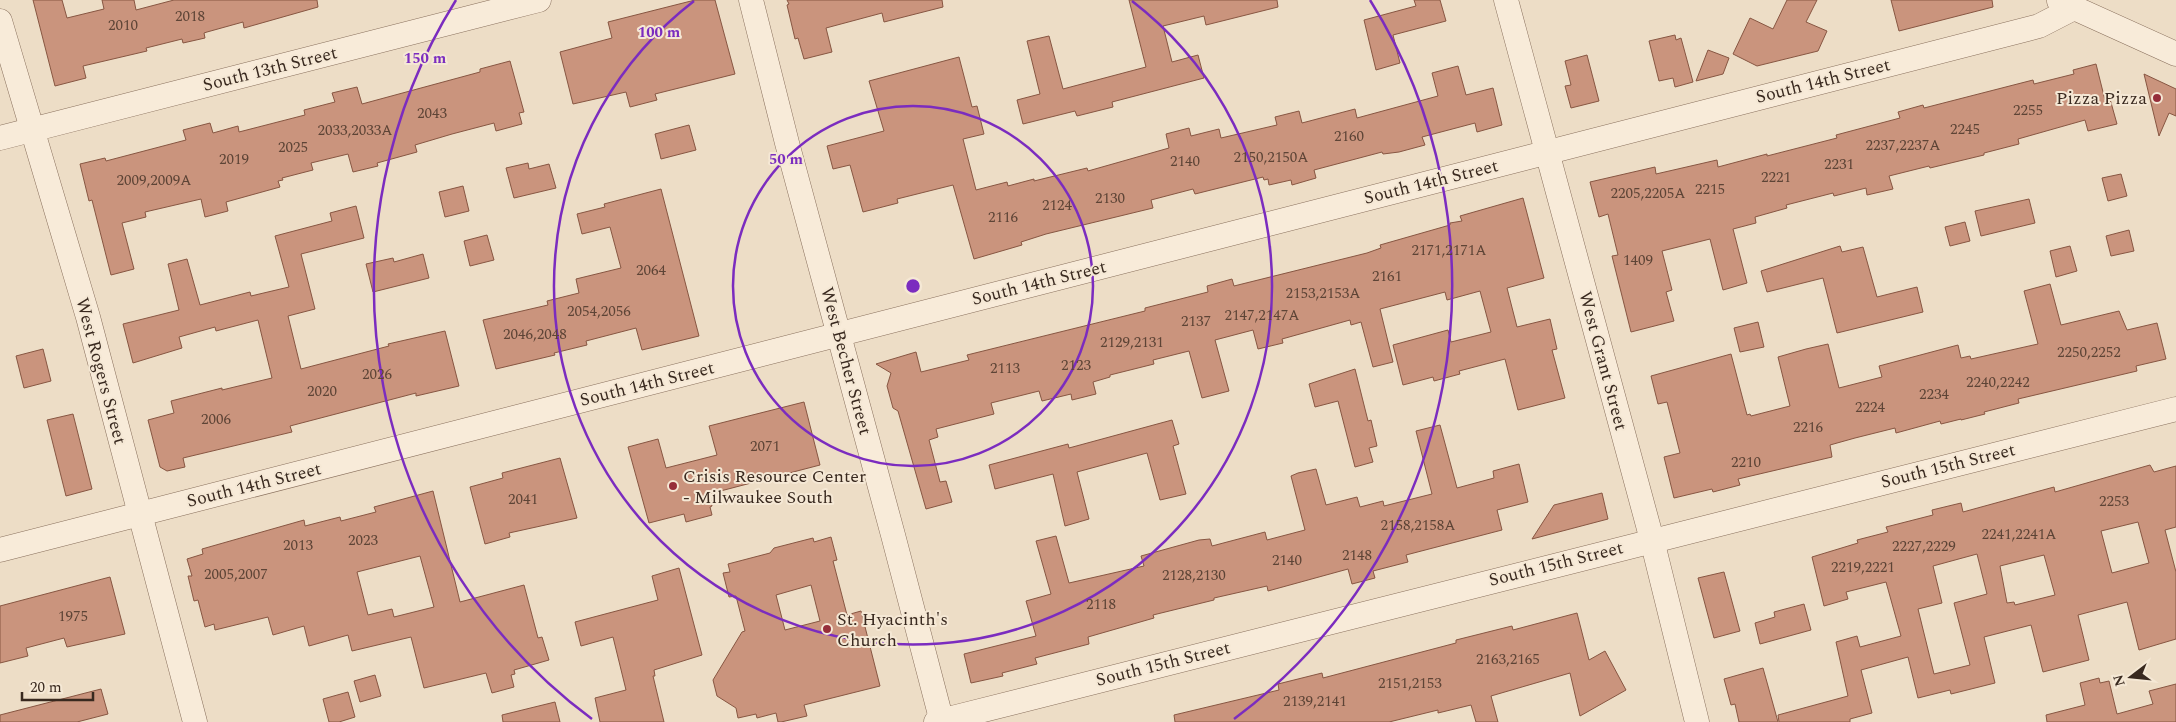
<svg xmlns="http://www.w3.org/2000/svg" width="2176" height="722" font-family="Spectral,serif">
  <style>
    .building { fill: #ca947d; stroke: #875642; fill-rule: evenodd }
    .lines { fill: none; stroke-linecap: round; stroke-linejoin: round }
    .minor-casing { stroke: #886f5c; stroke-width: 25 }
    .minor { stroke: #f8ebd9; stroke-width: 24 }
    .ring { fill: none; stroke: #7b2cbf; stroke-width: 2.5 }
    .poi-dot { fill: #962e3a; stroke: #f5e8d5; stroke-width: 2 }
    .labels { text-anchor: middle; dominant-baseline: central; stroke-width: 4; stroke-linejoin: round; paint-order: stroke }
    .number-label { font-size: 15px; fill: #5d4436 }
    .street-label { font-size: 18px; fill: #39291f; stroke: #f5e8d5 }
    .poi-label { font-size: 18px; fill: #39291f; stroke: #f5e8d5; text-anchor: start }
    .centre { fill: #7b2cbf; stroke: #f5e8d5; stroke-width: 2.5 }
    .ring-label { font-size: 15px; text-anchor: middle; font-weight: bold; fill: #7b2cbf; stroke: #f5e8d5; stroke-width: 4; stroke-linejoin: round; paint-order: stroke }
  </style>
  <rect width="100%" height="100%" fill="#edddc6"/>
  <!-- building -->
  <g class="building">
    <path d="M33 0H62L67 18 104 9 102 0H134L136 10 174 0H317L318 7 244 28 243 22 207 32 204 33 205 38 183 43 182 39 146 48 147 51 83 66 86 78 55 86Z"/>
    <path d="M695 0H715L735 74 655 94 657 100 630 107 626 92 573 104 560 52 612 38 608 22Z"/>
    <path d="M787 0H942L943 7 884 22 882 13 826 28 832 52 804 59 798 38 795 39 787 5 789 4Z"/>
    <path d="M1129 0H1277L1278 7 1206 25 1204 16 1163 26 1172 62 1198 55 1204 78 1112 102 1113 107 1077 116 1075 111 1023 124 1017 100 1040 94 1027 41 1049 36 1063 89 1146 67Z"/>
    <path d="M1414 0H1440L1446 21 1393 35 1400 63 1376 70 1364 20 1416 6Z"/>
    <path d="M1787 0H1817L1806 22 1827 31 1818 51 1757 66 1733 54 1750 18 1773 29Z"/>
    <path d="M1891 0H1992L1993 7 1899 31Z"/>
    <path d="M1675 35 1676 40 1681 38 1693 82 1675 87 1673 78 1659 81 1649 41Z"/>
    <path d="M1708 50 1729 58 1723 74 1696 81Z"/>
    <path d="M1587 55 1599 101 1571 108 1565 86 1571 85 1565 61Z"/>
    <path d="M959 57 972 107 977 106 984 134 963 139 976 190 1007 182 1008 186 1034 179V181L1087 168 1088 171 1169 148 1166 134 1189 128 1191 136 1219 129 1221 138 1277 125 1275 117 1299 111 1302 123 1355 109 1357 118 1438 96 1432 73 1458 66 1466 95 1493 88 1502 125 1477 132 1475 123 1422 137 1425 145 1399 152 1383 154 1382 152 1314 170 1316 178 1292 185 1291 180 1269 185 1268 179 1264 180 1263 177 1195 194 1193 189 1151 200 1153 208 1046 234 1021 242 1022 245 974 259 953 185 897 199 898 203 863 212 850 165 833 169 827 146 884 131 869 81Z"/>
    <path d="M510 61 524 112 519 113 522 124 496 131 494 123 452 134 415 145 417 152 377 163 378 166 353 172 348 154 311 163 313 170 282 178 283 180 278 181 280 187 226 202 228 211 205 217 201 199 145 212 146 217 122 223 134 269 111 275 92 200 89 201 80 164 105 158 106 161 186 140 183 130 210 123 213 133 238 126 239 132 305 115 304 110 335 102 332 93 357 87 362 104 480 72V69Z"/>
    <path d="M2096 64 2105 100 2110 99 2117 124 2088 131 2085 120 2018 139 2019 144 1984 153V155L1930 168 1929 166 1889 176 1893 189 1867 195 1866 188 1834 196 1833 193 1786 205 1787 208 1755 217 1756 223 1733 229 1747 283 1723 290 1710 239 1662 251 1672 290 1666 292 1674 321 1631 332 1612 256 1618 255 1608 214 1599 217 1590 182 1655 167 1656 174 1717 160 1718 167 1767 154V156L1837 138 1836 135 1900 118 1898 112 1923 105 1924 108 2033 80 2034 84 2074 74 2073 70Z"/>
    <path d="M2144 74 2176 89V116L2169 113 2159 136Z"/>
    <path d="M689 125 696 150 661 159 655 134Z"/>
    <path d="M528 163 529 169 549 164 556 188 514 198 506 168Z"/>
    <path d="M2121 174 2127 196 2108 201 2102 178Z"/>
    <path d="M463 186 469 211 445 217 439 192Z"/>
    <path d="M661 189 699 336 642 350 636 328 586 341 587 345 554 353 555 355 496 369 483 320 548 305 547 301 579 293 576 279 621 268 610 227 582 234 577 214 605 207 604 204Z"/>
    <path d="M1523 198 1544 278 1507 288 1517 327 1550 319 1557 349 1552 350 1565 398 1518 410 1505 359 1459 371 1460 374 1434 381 1433 377 1403 385 1393 345 1448 330 1451 342 1491 332 1480 291 1447 300 1445 292 1380 309 1393 362 1373 367 1361 322 1351 325 1350 320 1282 339 1283 343 1258 349 1253 330 1215 340 1229 391 1202 398 1189 351 1153 360 1154 364 1110 375V377L1093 382 1096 394 1072 400 1071 394 1042 401 1039 391 991 403 994 414 936 429 938 437 929 440 940 482 946 481 952 502 926 509 898 411 893 408 887 386 891 373 876 364 916 352 921 372 969 360 967 355 1145 311V308L1208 292 1207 286 1232 279 1234 286 1367 253 1381 248 1380 245 1450 225V223L1462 221 1460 216Z"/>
    <path d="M2029 199 2035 223 1981 236 1975 211Z"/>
    <path d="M356 206 364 238 301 254 315 309 288 316 301 369 389 346 388 344 445 331 459 386 416 396V393L290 426 292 432 183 458 185 467 167 471 160 467 148 420 174 413 171 401 222 388V390L272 378 258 320 216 331 215 327 179 337 182 348 133 363 123 324 179 310 168 264 187 259 200 305 250 292 251 296 289 287 275 236 332 221 330 213Z"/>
    <path d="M1965 222 1970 241 1950 246 1945 227Z"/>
    <path d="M2129 230 2134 251 2111 256 2106 236Z"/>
    <path d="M487 235 494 260 470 266 464 241Z"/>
    <path d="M1840 246 1842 252 1863 247 1877 297 1917 287 1923 312 1837 333 1823 278 1767 292 1761 271Z"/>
    <path d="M2070 246 2077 271 2056 277 2050 251Z"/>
    <path d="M423 254 429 278 373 292 366 264 393 258 394 262Z"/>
    <path d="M2050 284 2061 325 2119 311 2127 330 2157 323 2166 359 2136 366 2137 371 2018 399 2019 403 1984 412 1985 414 1961 420V419L1941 424 1940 421 1896 433 1895 428 1855 438 1830 445 1832 457 1738 479 1740 485 1713 492 1712 489 1674 498 1664 457 1680 453 1667 402 1658 404 1651 376 1731 354 1747 415 1750 414 1751 416 1790 406 1778 357 1806 349 1828 344 1839 388 1882 377 1879 366 1958 345 1961 358 1970 356 1971 359 2038 344 2024 291Z"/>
    <path d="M1758 322 1764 347 1740 352 1734 328Z"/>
    <path d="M43 349 51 381 24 388 16 356Z"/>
    <path d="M1355 369 1368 421 1371 420 1377 446 1369 448 1373 462 1355 467 1338 401 1315 407 1309 384Z"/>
    <path d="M804 402 820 465 709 494 712 506 710 507 712 515 686 522 684 514 649 523 628 447 658 439 666 468 717 455 709 426Z"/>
    <path d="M73 414 92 489 66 496 47 420Z"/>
    <path d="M1172 420 1179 444 1173 446 1186 494 1160 500 1147 453 1077 472 1089 519 1065 526 1053 474 995 489 989 465 1068 444 1069 448Z"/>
    <path d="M1440 425 1457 488 1494 478 1493 471 1519 464 1528 502 1497 510 1502 530 1406 555 1408 562 1373 571 1375 578 1352 584 1348 569 1268 591 1267 586 1214 598V600L1153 615 1154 618 1088 637 1089 644 1035 658 1037 664 1002 673 1003 676 971 683 964 654 1036 636 1026 601 1051 594 1036 541 1056 536 1069 583 1144 566 1141 556 1199 540 1210 539 1212 546 1265 532 1267 540 1305 530 1291 476 1298 473 1316 469 1326 505 1357 497 1360 507 1383 501 1384 506 1432 494 1416 431Z"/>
    <path d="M560 458 577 518 509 533 510 537 485 544 470 487 503 478 502 473Z"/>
    <path d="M2150 465 2154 472 2176 466V527L2165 530 2176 572V639L2139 650 2127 602 2078 615 2089 660 2043 672 2031 625 1984 637 1995 683 1951 694 1950 690 1918 698 1908 657 1861 670 1872 713 1850 719V722H1779L1778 715 1848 696 1836 642 1857 636 1860 647 1901 636 1886 582 1846 592 1848 599 1824 606 1812 557 1858 543 1857 540 1888 532 1886 527 1933 515 1932 510 1961 503 1963 512 2054 487 2055 492ZM2138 522 2149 563 2112 573 2101 531ZM1977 554 1987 594 1954 603 1970 665 1934 674 1918 609 1942 603 1933 566ZM2044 555 2055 595 2015 605 2014 602 2007 603 2000 566Z"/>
    <path d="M433 491 460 602 524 585 538 638 542 637 549 660 514 670 515 674 511 675 514 687 492 693 486 673 424 688 411 637 352 651 348 635 309 646 304 626 273 635 268 617 215 630 214 624 205 627 198 600 194 601 188 576H192L187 559 203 554 202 549 304 520 305 526 340 517 341 521 376 512 374 507ZM420 556 434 607 394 617 392 609 368 615 357 572Z"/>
    <path d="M1602 493 1608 519 1532 539 1554 505Z"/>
    <path d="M831 537 837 560 833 561 847 615 861 611 880 686 804 705 807 716 781 722H778L776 713 757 718 756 714 738 718 736 708 717 696 713 680 742 632 745 631 736 596 729 597 723 573 730 572 728 564 770 553 774 548 813 538 814 542ZM811 585 820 621 785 630 776 595Z"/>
    <path d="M679 568 702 655 654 670 655 676H653L664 722H600L595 698 626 690 613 637 581 646 575 622 658 600 652 576Z"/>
    <path d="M1724 572 1740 631 1714 638 1698 578Z"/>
    <path d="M110 577 125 634 67 647 64 638 26 648 28 656 0 663V606Z"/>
    <path d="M1804 604 1811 630 1760 644 1755 623 1775 617 1774 612Z"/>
    <path d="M1577 613 1589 660 1605 651 1626 690 1580 716 1570 673 1491 696 1498 722H1476L1471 705 1438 713V710L1389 722H1175L1174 715 1279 690 1278 684 1322 673 1323 678 1456 643V640L1512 626 1513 630Z"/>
    <path d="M1763 668 1778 722H1739L1735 704 1731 705 1724 679Z"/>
    <path d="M375 675 381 696 360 702 354 681Z"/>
    <path d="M2099 678 2100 683 2109 681 2117 714 2153 704 2149 691 2176 684V722H2047L2046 715 2085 705 2080 683Z"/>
    <path d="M101 689 108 714 77 722H0V715Z"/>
    <path d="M348 692 355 717 339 722H329L323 699Z"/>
    <path d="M555 702 560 722H503L502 715Z"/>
  </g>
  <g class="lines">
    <!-- minor casing -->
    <g class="minor-casing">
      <g id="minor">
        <path d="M751 0 787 143 893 535 942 722"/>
        <path d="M1506 0 1652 540 1697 722"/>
        <path d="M2059 1 2176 54"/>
        <path d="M0 21 88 317 195 722"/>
        <path d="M0 138 539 0"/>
        <path d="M0 550 2039 26 2074 8"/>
        <path d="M936 722 2176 409"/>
      </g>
    </g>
    <!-- minor -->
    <use href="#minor" class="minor"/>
  </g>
  <!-- distance rings -->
  <g class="ring">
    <circle cx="913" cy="286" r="180"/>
    <path d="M1132 1A359 359 0 1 1 694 1"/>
    <path d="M592 719A539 539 0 0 1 456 0M1370 0A539 539 0 0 1 1234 719"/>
  </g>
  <!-- markers -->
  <g class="poi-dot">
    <circle cx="2157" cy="98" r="5"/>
    <circle cx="673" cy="486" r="5"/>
    <circle cx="827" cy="629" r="5"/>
  </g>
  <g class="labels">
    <!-- number labels -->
    <g class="number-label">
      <text x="190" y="16">2018</text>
      <text x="123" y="25">2010</text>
      <text x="2028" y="110">2255</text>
      <text x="432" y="113">2043</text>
      <text x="1965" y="129">2245</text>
      <text x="355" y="130">2033,2033A</text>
      <text x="1349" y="136">2160</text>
      <text x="1903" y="145">2237,2237A</text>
      <text x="293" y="147">2025</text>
      <text x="1271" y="157">2150,2150A</text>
      <text x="234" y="159">2019</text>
      <text x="1185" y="161">2140</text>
      <text x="1839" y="164">2231</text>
      <text x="1776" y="177">2221</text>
      <text x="154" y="180">2009,2009A</text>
      <text x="1710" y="189">2215</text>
      <text x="1648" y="193">2205,2205A</text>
      <text x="1110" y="198">2130</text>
      <text x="1057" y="205">2124</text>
      <text x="1003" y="217">2116</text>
      <text x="1449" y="250">2171,2171A</text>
      <text x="1638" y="260">1409</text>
      <text x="651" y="270">2064</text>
      <text x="1387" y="276">2161</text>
      <text x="1323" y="293">2153,2153A</text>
      <text x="599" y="311">2054,2056</text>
      <text x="1262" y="315">2147,2147A</text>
      <text x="1196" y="321">2137</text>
      <text x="535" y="334">2046,2048</text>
      <text x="1132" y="342">2129,2131</text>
      <text x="2089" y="352">2250,2252</text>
      <text x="1076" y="365">2123</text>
      <text x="1005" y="368">2113</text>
      <text x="377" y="374">2026</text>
      <text x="1998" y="382">2240,2242</text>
      <text x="322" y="391">2020</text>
      <text x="1934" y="394">2234</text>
      <text x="1870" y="407">2224</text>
      <text x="216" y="419">2006</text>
      <text x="1808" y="427">2216</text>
      <text x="765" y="446">2071</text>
      <text x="1746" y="462">2210</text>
      <text x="523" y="499">2041</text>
      <text x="2114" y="501">2253</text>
      <text x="1418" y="525">2158,2158A</text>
      <text x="2019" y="534">2241,2241A</text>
      <text x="363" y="540">2023</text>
      <text x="298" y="545">2013</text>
      <text x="1924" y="546">2227,2229</text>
      <text x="1357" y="555">2148</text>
      <text x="1287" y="560">2140</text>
      <text x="1863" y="567">2219,2221</text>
      <text x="236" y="574">2005,2007</text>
      <text x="1194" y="575">2128,2130</text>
      <text x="1101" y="604">2118</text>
      <text x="73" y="616">1975</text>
      <text x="1508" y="659">2163,2165</text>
      <text x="1410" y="683">2151,2153</text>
      <text x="1315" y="701">2139,2141</text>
    </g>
    <!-- street labels -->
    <g class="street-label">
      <text transform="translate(270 69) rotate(-14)">South 13th Street</text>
      <text transform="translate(1823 81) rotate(-14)">South 14th Street</text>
      <text transform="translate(1431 182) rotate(-14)">South 14th Street</text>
      <text transform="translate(1039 283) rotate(-14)">South 14th Street</text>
      <text transform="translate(846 361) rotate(75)">West Becher Street</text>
      <text transform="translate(1603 361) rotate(75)">West Grant Street</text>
      <text transform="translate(101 371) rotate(75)">West Rogers Street</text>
      <text transform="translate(647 384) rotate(-14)">South 14th Street</text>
      <text transform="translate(1948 466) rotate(-14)">South 15th Street</text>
      <text transform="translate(254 485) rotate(-14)">South 14th Street</text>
      <text transform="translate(1556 564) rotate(-14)">South 15th Street</text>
      <text transform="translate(1163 664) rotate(-14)">South 15th Street</text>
    </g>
    <!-- poi labels -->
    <g class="poi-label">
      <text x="2147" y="98" text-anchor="end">Pizza Pizza</text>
      <text x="683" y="476">Crisis Resource Center<tspan x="683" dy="21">- Milwaukee South</tspan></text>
      <text x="837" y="619">St. Hyacinth's<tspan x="837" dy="21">Church</tspan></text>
    </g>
  </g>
  <circle cx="913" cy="286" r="8" class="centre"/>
  <g class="ring-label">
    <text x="659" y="37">100 m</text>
    <text x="425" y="63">150 m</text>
    <text x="786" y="164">50 m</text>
  </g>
  <!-- north arrow -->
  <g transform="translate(2131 677) rotate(254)" stroke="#f5e8d5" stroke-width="4" paint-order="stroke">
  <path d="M0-4L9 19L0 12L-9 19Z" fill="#39291f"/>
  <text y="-8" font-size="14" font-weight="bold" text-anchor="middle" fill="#39291f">N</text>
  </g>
  <!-- scale -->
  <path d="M22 692v8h71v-8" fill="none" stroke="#39291f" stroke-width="2.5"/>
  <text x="30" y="692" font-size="15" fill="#39291f" stroke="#f5e8d5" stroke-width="4" paint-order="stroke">20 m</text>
</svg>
